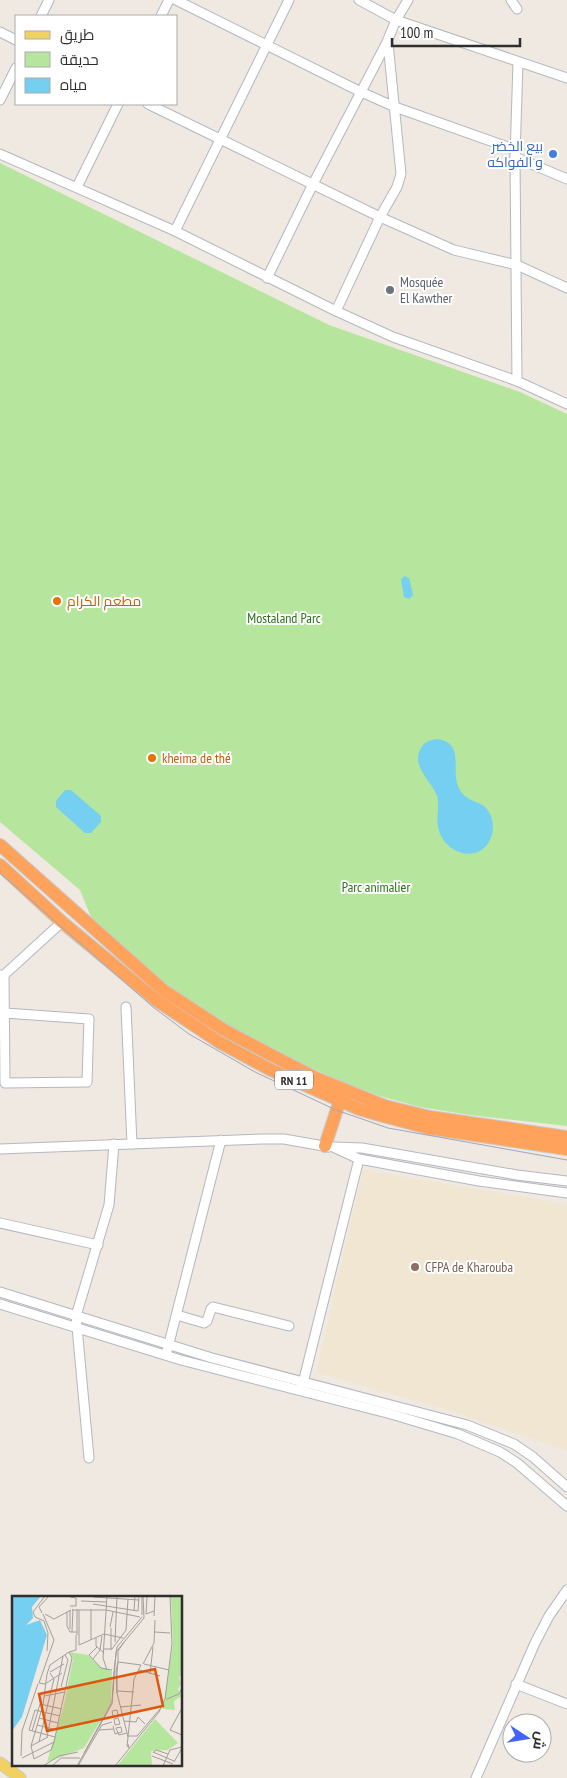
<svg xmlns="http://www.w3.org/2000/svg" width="567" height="1778" font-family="'PT Sans Narrow',Cairo,sans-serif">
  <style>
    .education { fill: #f0e6d1 }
    .green { fill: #b6e59e }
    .water { fill: #75cff0 }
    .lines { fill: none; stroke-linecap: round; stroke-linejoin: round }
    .minor-casing { stroke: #b4b7c1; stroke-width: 11 }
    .major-casing { stroke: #c9c9c9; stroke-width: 13 }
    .highway-casing { stroke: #c9c9c9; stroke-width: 14 }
    .minor { stroke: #fff; stroke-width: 9 }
    .major { stroke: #f2d163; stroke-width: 11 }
    .highway { stroke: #ffa35c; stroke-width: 12 }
    .tram { stroke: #a3a6b8; stroke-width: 1 }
    .shop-dot { fill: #3f7fe0; stroke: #fff; stroke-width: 2 }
    .worship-dot { fill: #6b7280; stroke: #fff; stroke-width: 2 }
    .food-dot { fill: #e8710a; stroke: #fff; stroke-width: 2 }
    .education-dot { fill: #8d6e63; stroke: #fff; stroke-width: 2 }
    .labels { text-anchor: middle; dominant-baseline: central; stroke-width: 4; stroke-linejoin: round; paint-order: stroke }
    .shield { fill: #fff; stroke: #6d6d6d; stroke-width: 1 }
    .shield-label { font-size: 12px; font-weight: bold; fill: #2e2e2e }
    .shop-label { font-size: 14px; fill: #366cbe; stroke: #fff; text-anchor: end }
    .worship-label { font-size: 14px; fill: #5b616d; stroke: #fff; text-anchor: start }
    .food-label { font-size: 14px; fill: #c56008; stroke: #fff; text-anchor: start }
    .park-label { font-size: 14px; fill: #2c6e1b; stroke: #fff }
    .education-label { font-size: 14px; fill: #785e54; stroke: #fff; text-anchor: start }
    .inset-road { fill: none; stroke: #a29e99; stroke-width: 1 }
    .view { fill: #df570e; fill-opacity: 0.15; stroke: #df570e; stroke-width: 2.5 }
    .inset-edge { fill: none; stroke: #2e2e2e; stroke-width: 2.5 }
  </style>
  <rect width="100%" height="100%" fill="#efe9e1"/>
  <!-- education -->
  <path class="education" d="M363 1170 567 1204V1450L448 1410 316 1372Z"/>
  <!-- green -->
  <path class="green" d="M0 163 329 325 520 392 567 414V1126L470 1115 420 1107 383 1097 350 1085 286 1057 214 1019 166 987 93 922 80 890 0 822Z"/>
  <!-- water -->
  <g class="water">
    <path d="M404 576 409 578 413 595 409 599 404 597 401 580Z"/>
    <path d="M437 739C465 743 451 768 458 786 465 803 478 799 487 809 498 823 493 845 478 852 460 859 441 844 438 827 436 817 440 806 437 796 432 781 410 766 421 748 424 742 430 740 437 739Z"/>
    <path d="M65 790H71L101 816V822L91 833H85L56 807V801Z"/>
  </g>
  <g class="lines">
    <!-- minor casing -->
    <g class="minor-casing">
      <g id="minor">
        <path d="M176 0 361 92 395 107 516 150"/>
        <path d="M359 0 396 20 567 78"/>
        <path d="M511 0 517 9"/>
        <path d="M41 16 49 0"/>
        <path d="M161 16 169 0"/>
        <path d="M0 32 16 40"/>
        <path d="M0 100 16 68"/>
        <path d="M148 104 380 217 454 250 517 265 567 288"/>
        <path d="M0 154 175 231 336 311 393 337 517 381 567 404"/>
        <path d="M515 157 567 179"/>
        <path d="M77 187 118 104"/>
        <path d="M175 231 289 0"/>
        <path d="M267 278 313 184 387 42 396 20 408 0"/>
        <path d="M336 311 380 217 397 187 401 174 388 43"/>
        <path d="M517 381 515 157 518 62"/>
        <path d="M1 975H4L62 922"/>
        <path d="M4 975 5 1083 87 1082 89 1019 5 1013"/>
        <path d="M126 1007 132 1144"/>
        <path d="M0 1149 263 1139H284L329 1147"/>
        <path d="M567 1181 517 1175 362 1148 333 1147 359 1159 479 1181 567 1193"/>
        <path d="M0 1223 98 1245"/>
        <path d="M0 1292 212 1358 467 1425 514 1444 533 1457 567 1487"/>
        <path d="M0 1304 181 1360 391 1414 458 1434 500 1452 517 1463 567 1506"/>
        <path d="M177 1315 204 1323 207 1321 211 1309 213 1307 289 1326"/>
        <path d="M167 1351 221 1140"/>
        <path d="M302 1387 359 1159"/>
        <path d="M89 1458 76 1316 109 1205 114 1144"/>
        <path d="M516 1684 567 1704"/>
        <path d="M476 1778 535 1643 549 1616 567 1590"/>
      </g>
    </g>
    <!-- major casing -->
    <g class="major-casing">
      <path id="major" d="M0 1763 20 1778"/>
    </g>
    <!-- highway casing -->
    <g class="highway-casing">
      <g id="highway">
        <path d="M0 845 163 990 224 1030 275 1057 316 1078 385 1106 430 1117 567 1137"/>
        <path d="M0 865 62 922 156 1000 219 1042 269 1069 359 1109 383 1116 428 1128 567 1149"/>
        <path d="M325 1146 340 1100"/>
      </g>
    </g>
    <!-- minor -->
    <use href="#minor" class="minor"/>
    <!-- major -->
    <use href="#major" class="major"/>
    <!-- highway -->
    <use href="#highway" class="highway"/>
    <!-- tram -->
    <path class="tram" d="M0 873 153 1007 189 1034 255 1072 336 1110 388 1128 567 1160"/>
  </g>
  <!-- markers -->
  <circle class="shop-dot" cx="553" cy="154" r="5"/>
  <circle class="worship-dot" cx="390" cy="290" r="5"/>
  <g class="food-dot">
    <circle cx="57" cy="601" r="5"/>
    <circle cx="152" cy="758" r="5"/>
  </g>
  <circle class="education-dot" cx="415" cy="1267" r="5"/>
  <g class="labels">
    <!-- shield labels -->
    <rect class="shield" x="275" y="1070.5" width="38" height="19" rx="4"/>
    <g class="shield-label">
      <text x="294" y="1080">RN 11</text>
    </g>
    <!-- shop labels -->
    <g class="shop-label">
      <text x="543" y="146">بيع الخضر<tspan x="543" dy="16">و الفواكه</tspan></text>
    </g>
    <!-- worship labels -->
    <g class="worship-label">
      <text x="400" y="282">Mosquée<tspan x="400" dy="16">El Kawther</tspan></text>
    </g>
    <!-- food labels -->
    <g class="food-label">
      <text x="67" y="601">مطعم الكرام</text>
      <text x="162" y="758">kheima de thé</text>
    </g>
    <!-- park labels -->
    <g class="park-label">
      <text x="284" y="618">Mostaland Parc</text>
      <text x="376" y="887">Parc animalier</text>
    </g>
    <!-- education labels -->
    <g class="education-label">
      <text x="425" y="1267">CFPA de Kharouba</text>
    </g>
  </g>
  <!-- overview -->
  <g transform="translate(12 1596)">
    <rect width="170" height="170" fill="#efe9e1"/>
    <path d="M159 0H170V79L167 81 169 88 166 93 170 100 162 105 163 114 151 113 161 48ZM58 56 76 59 88 71 100 75 99 107 72 152 35 166 52 109 61 63ZM143 123 166 147 156 154 139 155 140 170H105Z" fill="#b6e59e"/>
    <path d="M0 0H29L20 11 21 22 14 29 28 24 35 39 10 121 0 135Z" fill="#75cff0"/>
    <path class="inset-road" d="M33 0 21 16 23 21 32 25 36 37 35 55M95 0 91 62 95 74M81 1 127 4M135 1 134 18 142 15M69 5 94 6M81 8 126 15M58 10H64V2L58 1M60 14H94L128 21M67 14V49L92 38 111 42M122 15 123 0M126 15 127 0M55 16V30L58 36H65M30 17 27 11 37 0M33 18 42 23 59 14M130 19V0M142 20 143 0M98 31 101 16M58 33V14M60 36 61 13M143 36 158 37M65 39V13M84 42V50L92 57M79 44V13M103 46 105 0M112 46 106 55V66L129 69M85 51 77 59 89 72 100 74M92 53H100L114 34 116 3M99 54V32M57 56 60 62 42 146 39 154 22 163 19 150 31 109 35 78 38 69ZM57 56 64 54V39M81 63 88 54 90 40M106 66 105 76V97L104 75ZM131 68 142 47 143 24M132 68 157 74M102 74 105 51 130 21M127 74 148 80M38 76 52 68M38 77 42 83 38 99M138 78 141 51M27 87 42 44 31 18M27 87 33 88 50 77M49 91 56 64 53 59M106 95 122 96M105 97 116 141 115 150 117 152 116 148M32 100 53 96M155 103 167 98 170 92M108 111 129 109M169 114 158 134 170 139M99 121 106 119 105 114 100 115 101 120M27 122 46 127M106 122 108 128 103 129 102 123ZM112 125 124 126 126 121 133 128M25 129 45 134M101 130 103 138 110 136 109 131 104 132M104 132 107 139 115 137M87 134 102 133M20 135 28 108 50 113M117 140H125L148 113M35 141 51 60M43 141 17 134 23 114 48 120M116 141 122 83 129 69M27 146 38 99M19 150 36 141M141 156 162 165M72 157 100 106 102 75M141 157 144 154 156 158M9 160 10 135 26 88M140 160 161 168M10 162 42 146M162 166 170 152M31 170 47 160 66 156M40 170 49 162H68M65 170 100 108 104 56 132 22 131 0M66 170 90 129 100 126M103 170 147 116 153 103 160 48 158 0M151 170 158 154 170 151"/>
    <path class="view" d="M143 73 151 110 35 135 27 98Z"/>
    <rect width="170" height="170" class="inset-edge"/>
  </g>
  <!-- legend -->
  <rect x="15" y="15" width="162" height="90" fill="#ffffff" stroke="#ababab"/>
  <rect x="25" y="31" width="25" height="8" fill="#f2d163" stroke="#ababab"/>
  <text x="60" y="40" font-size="15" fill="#2e2e2e">طريق</text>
  <rect x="25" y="52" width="25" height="15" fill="#b6e59e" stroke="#ababab"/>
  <text x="60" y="65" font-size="15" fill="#2e2e2e">حديقة</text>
  <rect x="25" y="78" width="25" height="15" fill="#75cff0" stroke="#ababab"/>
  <text x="60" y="90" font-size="15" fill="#2e2e2e">مياه</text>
  <!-- north arrow -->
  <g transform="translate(527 1738) rotate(102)"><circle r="24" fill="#ffffff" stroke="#ababab"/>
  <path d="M0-4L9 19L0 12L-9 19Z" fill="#4264fb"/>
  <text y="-8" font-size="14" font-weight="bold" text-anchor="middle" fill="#2e2e2e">ش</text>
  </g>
  <!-- scale -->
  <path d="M392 38v8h128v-8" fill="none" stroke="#2e2e2e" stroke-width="2.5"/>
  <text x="400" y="38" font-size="15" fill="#2e2e2e" stroke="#ffffff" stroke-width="4" paint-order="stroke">100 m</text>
</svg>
